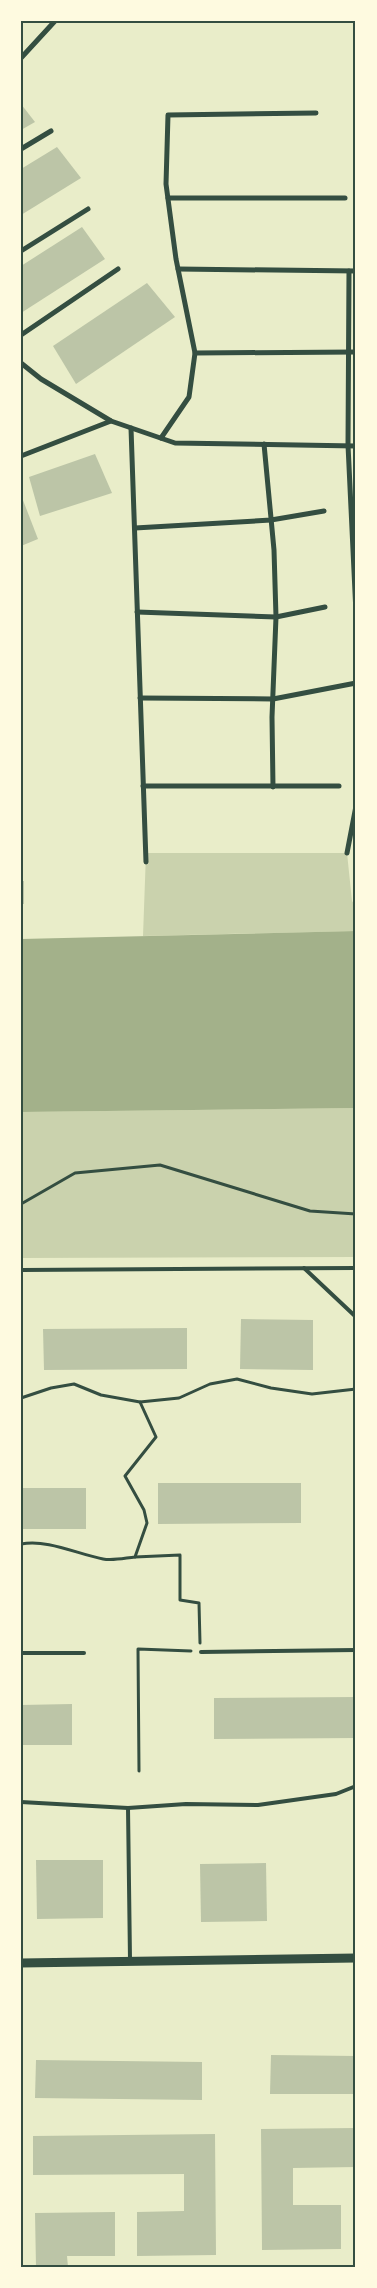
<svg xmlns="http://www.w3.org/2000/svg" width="377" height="2288" font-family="'Fira Sans Condensed',sans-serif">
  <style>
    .green { fill: #cad2ad }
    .water { fill: #a3b18a }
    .building { fill: #bcc5a7 }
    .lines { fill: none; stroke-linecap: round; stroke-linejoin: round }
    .path { stroke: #344e41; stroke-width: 3 }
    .service { stroke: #344e41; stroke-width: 4 }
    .minor { stroke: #344e41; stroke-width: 5 }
    .tertiary { stroke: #344e41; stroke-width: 9 }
    .neatline { fill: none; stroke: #344e41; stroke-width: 2 }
  </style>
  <rect width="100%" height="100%" fill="#e9edc9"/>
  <!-- green -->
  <g class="green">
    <path d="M146 853H347L352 901 356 907V931L143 936Z"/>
    <path d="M356 1108V1257L21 1258V1112Z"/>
  </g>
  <!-- water -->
  <path class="water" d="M356 931V1108L21 1112V939Z"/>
  <!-- building -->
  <g class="building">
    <path d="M21 104 35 122 21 130Z"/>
    <path d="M57 147 81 178 21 215V169Z"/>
    <path d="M82 227 105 259 21 313V266Z"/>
    <path d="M147 283 175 317 76 384 53 346Z"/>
    <path d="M95 454 112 493 40 516 29 477Z"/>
    <path d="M21 495 38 539 21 546Z"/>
    <rect x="21" y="881" width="3" height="23"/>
    <path d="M241 1319 313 1320V1370L240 1369Z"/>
    <path d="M187 1328V1369L44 1370 43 1329Z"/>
    <path d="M158 1483H301V1523L158 1524Z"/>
    <rect x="21" y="1488" width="65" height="41"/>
    <path d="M356 1697V1738L214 1739V1698Z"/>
    <path d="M72 1704V1745H21V1705Z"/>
    <path d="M36 1860H103V1918L37 1919Z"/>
    <path d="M266 1863 267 1921 201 1922 200 1864Z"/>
    <path d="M271 2055 356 2056V2094H270Z"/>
    <path d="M36 2060 202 2062V2100L35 2098Z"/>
    <path d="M356 2128V2167L293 2168V2205H341V2249L262 2250 261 2129Z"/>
    <path d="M215 2134 216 2255 137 2256V2212L184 2211V2174L33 2175V2136Z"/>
    <path d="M115 2212V2256H67L68 2267H36L35 2213Z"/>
  </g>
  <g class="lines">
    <!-- path -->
    <g class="path">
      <path d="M21 1204 75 1173 160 1165 310 1211 356 1214"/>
      <path d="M21 1398 51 1388 74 1384 101 1395 140 1402 179 1398 210 1384 237 1379 271 1388 312 1394 356 1389"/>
      <path d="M21 1544C48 1539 77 1554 103 1559 113 1561 125 1558 135 1557L147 1523 144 1510 125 1476 156 1437 140 1402"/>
      <path d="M135 1557 180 1555V1600L199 1603 200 1643"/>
      <path d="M139 1771 138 1649 191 1651"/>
    </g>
    <!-- service -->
    <g class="service">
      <path d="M304 1268 356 1317"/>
      <path d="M21 1270 356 1268"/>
      <path d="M201 1652 356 1650"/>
      <path d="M21 1653H84"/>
      <path d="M21 1802 128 1808 186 1804 258 1805 336 1794 356 1786"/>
      <path d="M128 1808 130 1960"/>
    </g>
    <!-- minor -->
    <g class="minor">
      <path d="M21 58 55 21"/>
      <path d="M21 149 51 131"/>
      <path d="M168 198H345"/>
      <path d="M21 251 88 209"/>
      <path d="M178 269 356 271"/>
      <path d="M349 271 348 445 356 613"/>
      <path d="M21 335 118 269"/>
      <path d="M195 353 356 352"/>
      <path d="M21 363 41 379 111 421 175 443 356 446"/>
      <path d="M131 428 146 862"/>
      <path d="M161 438 189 397 195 353 176 259 166 184 168 115 316 113"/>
      <path d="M264 444 274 550 276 617 272 717 273 787"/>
      <path d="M21 456 111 421"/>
      <path d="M135 528 271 520 324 511"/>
      <path d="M137 612 276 617 325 607"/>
      <path d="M140 698 273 699 356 683"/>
      <path d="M143 786H339"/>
      <path d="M347 853 356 806"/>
    </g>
    <!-- tertiary -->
    <path class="tertiary" d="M21 1963 356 1958"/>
  </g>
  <!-- border -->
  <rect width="377" height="2288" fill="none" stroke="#fefae0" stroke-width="45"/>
  <rect x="22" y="22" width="332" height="2244" class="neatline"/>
</svg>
